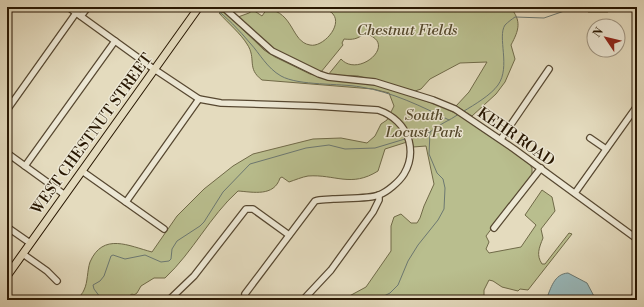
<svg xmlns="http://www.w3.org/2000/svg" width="644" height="307" font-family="'Libre Bodoni',serif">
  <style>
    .green { fill: #b9be8e; stroke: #706a48 }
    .water { fill: #99b9bb; stroke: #6c7871 }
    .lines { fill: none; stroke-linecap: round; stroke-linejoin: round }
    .stream { stroke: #6c7871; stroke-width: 1 }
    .minor-casing { stroke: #574831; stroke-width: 8 }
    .major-casing { stroke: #281702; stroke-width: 9 }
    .minor { stroke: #ede8d5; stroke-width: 5.5 }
    .major { stroke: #e4dbbe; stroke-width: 7 }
    .labels { text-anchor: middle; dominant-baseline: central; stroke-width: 3; stroke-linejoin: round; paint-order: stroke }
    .park-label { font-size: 15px; font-style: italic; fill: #54492c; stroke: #ede8d5 }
    .street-label { font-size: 15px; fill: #281702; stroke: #ede8d5 }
  </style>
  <rect width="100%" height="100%" fill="#e4dbbe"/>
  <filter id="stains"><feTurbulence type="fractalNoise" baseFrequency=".005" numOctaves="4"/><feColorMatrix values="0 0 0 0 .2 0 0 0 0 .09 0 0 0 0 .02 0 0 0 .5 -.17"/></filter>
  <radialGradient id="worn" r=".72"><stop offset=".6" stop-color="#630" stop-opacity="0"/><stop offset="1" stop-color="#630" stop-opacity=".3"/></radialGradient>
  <!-- green -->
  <g class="green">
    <path d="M314 7H510C522 21 519 30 511 45L515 59 505 82 496 94 472 116 456 106 469 92 487 62 460 63 430 79 421 89 415 91 358 76 328 75 341 59C357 77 392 49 373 37 370 35 368 34 364 34 357 39 353 40 344 39L342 43 343 45 321 72 273 50 238 17 249 13 253 10 262 16 267 9C294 12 291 42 310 45 322 48 343 26 333 14 328 8 321 12 314 7Z"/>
    <path d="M586 7H609L608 12H588L585 9Z"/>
    <path d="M225 12 264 50 275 57 310 74 329 79 373 83 443 107 455 113 473 124 529 163 532 168V175L486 236 489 242 486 249 489 253 521 247 536 225 525 215 542 190 552 197 555 211 541 229 543 238C539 248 536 255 542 264H545L569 233 572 234 528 290 520 289 518 291 502 287 493 281 489 280 484 290V300H342L366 287 391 251V226L394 217 401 214 411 223H417L420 218 424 206 434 184 426 146 413 147 407 142 385 149 378 171C351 188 335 174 308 176 302 177 295 180 289 182L282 177 280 178C274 197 253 192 238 191 210 216 193 252 165 278H154L141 286 137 293 134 295 132 294 129 296 128 300H77C79 297 83 293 84 290 88 282 87 271 90 262 103 232 129 246 152 252L177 216 204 189 233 166 253 154 313 139 341 138 367 143 375 136 381 124 387 120 394 106 389 93 373 89 262 80C246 68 257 59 247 44 241 34 227 22 219 13Z"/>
  </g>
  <!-- water -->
  <path class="water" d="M568 273 587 283 596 300H546C551 288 554 274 568 273Z"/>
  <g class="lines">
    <!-- stream -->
    <g class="stream">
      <path d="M213 7C227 17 239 30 250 43 260 54 267 68 281 76 299 86 339 83 361 87 392 92 421 106 449 120"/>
      <path d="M464 111C474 105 491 95 498 85 511 67 497 37 505 25 508 22 512 19 515 17L544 18 576 7"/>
      <path d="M410 137 430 132"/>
      <path d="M100 300V297L94 289 93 285 100 281 104 276 111 256 113 255 125 259 145 255 161 262 169 261 171 259 172 249 177 241 200 226 204 222 223 192 250 164 306 148 329 145 345 149 375 148 405 139"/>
      <path d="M371 300 380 298 390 293 398 285 408 261 418 245 438 220 444 209 445 188 443 179 437 173 429 154 430 132C439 124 449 121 459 114"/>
    </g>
    <!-- minor casing -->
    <g class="minor-casing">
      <g id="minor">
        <path d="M68 7 151 67 199 99 221 103 316 106 378 110C393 115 405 126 409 141 412 153 410 164 404 174 399 182 387 192 379 195 370 199 344 198 333 199 327 200 321 199 315 201L245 294"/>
        <path d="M223 7 272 51 319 74 328 77 375 82 433 100 455 109 514 149 637 239"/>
        <path d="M81 16 88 7"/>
        <path d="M7 110 76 13"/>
        <path d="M590 138 606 149"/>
        <path d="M501 139 549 69"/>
        <path d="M7 153 65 195"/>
        <path d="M25 166 115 41"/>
        <path d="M82 171 164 229"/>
        <path d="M575 193 637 106"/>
        <path d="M126 202 199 99"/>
        <path d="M7 227 30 243"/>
        <path d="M494 228 541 168"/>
        <path d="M23 254 47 271 57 281"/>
        <path d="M169 300 194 276 246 209H253L289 235"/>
        <path d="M303 300 331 270 373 212 379 200V195"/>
        <path d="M633 300 637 292"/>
      </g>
    </g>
    <!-- major casing -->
    <g class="major-casing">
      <path id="major" d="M7 276 199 7"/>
    </g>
    <!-- minor -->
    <use href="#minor" class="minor"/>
    <!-- major -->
    <use href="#major" class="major"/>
  </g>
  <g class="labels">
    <!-- park labels -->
    <g class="park-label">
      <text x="407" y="30">Chestnut Fields</text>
      <text x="424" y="115">South<tspan x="424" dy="17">Locust Park</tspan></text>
    </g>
    <!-- street labels -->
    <g class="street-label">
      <text transform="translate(92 134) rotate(-54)">WEST CHESTNUT STREET</text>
      <text transform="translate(516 137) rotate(35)">KEHR ROAD</text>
    </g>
  </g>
  <!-- margin -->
  <rect width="644" height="307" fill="none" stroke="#e4dbbe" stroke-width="24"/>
  <rect x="8" y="8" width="628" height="291" fill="none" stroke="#281702" stroke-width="2"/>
  <rect x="12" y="12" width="620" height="283" fill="none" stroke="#281702"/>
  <!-- north arrow -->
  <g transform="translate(606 38) rotate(305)"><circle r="19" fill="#ede8d5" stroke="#9e9481"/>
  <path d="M0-3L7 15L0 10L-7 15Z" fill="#8f2418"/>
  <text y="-6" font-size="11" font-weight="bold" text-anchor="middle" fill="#281702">N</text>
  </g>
  <rect width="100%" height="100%" filter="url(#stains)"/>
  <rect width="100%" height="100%" fill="url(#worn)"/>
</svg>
